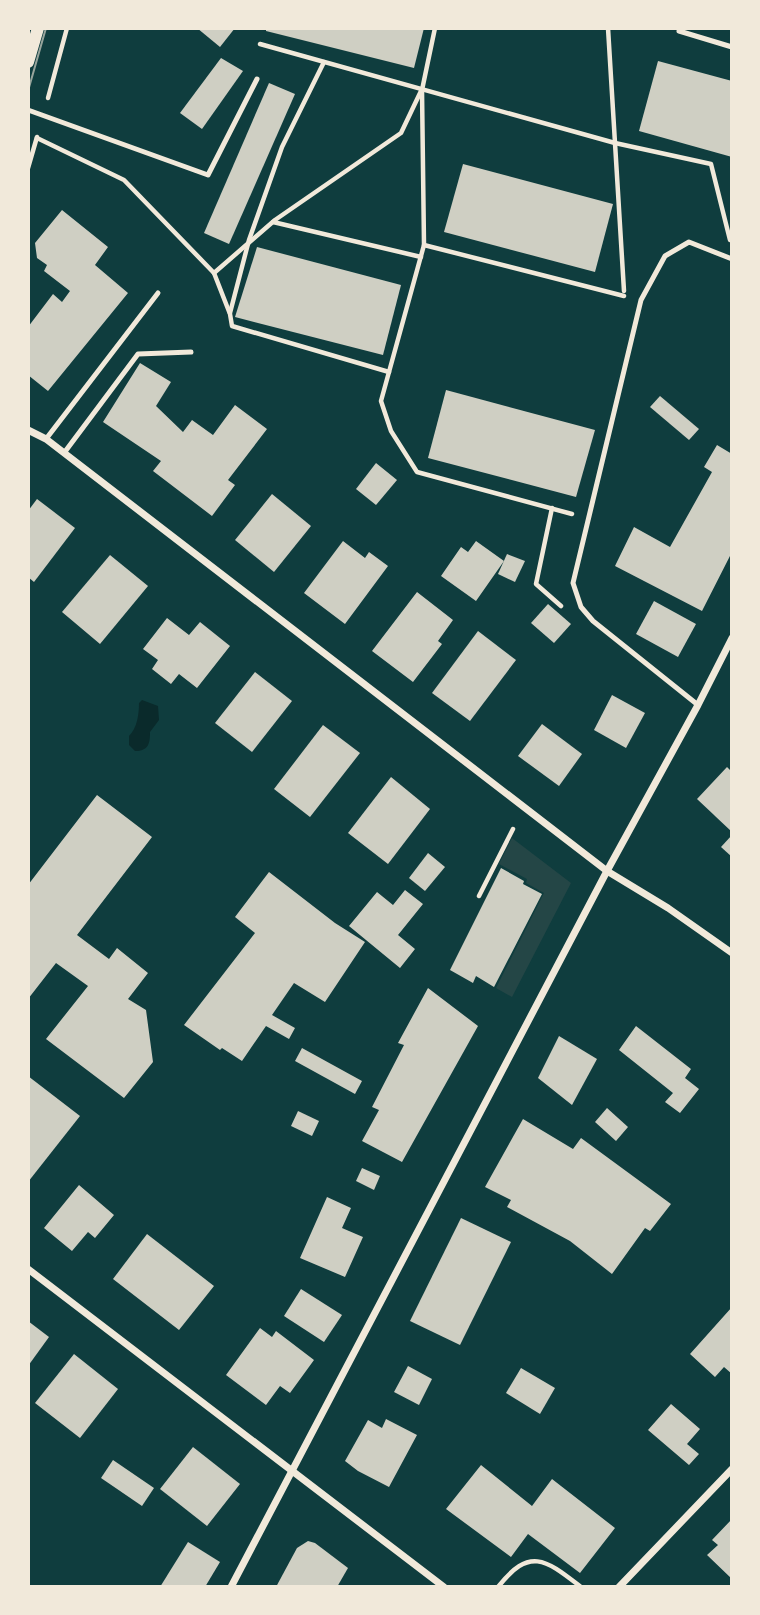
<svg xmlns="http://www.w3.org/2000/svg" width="760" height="1615" font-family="Figtree,sans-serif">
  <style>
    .green { fill: #244646 }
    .water { fill: #0a2a2b }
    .building { fill: #cfcfc3 }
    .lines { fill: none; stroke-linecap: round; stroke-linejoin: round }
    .path { stroke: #f1e9da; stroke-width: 4.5 }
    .service { stroke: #f1e9da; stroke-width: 5 }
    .minor { stroke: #f1e9da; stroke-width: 7 }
    .tertiary { stroke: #f1e9da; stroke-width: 12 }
    .tram { stroke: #97a49c; stroke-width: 2 }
  </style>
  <rect width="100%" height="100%" fill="#0f3d3e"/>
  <!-- green -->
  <path class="green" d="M512 838 571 883 512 997 496 988 544 893 526 883 527 879 499 864Z"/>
  <!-- water -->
  <path class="water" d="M142 700 158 706 159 720 150 732C150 743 149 751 135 751L129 745V736C137 728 139 715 139 703Z"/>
  <!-- building -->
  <g class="building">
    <path d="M197 28H235L220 47Z"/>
    <path d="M266 28H424L414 68 266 31Z"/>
    <path d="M221 58 243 71 202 129 180 113Z"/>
    <path d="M658 61 732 81V157L639 131Z"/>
    <path d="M269 83 295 94 229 244 204 233Z"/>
    <path d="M463 164 613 204 595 272 444 232Z"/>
    <path d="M62 210 108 247 95 265 128 293 48 391 28 375V327L53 294 62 302 70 291 44 271 47 265 37 258 35 243Z"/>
    <path d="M257 247 401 285 383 355 235 317Z"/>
    <path d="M140 363 171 382 156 406 183 432 192 420 213 435 235 405 267 429 228 480 235 485 212 516 153 471 161 461 103 422Z"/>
    <path d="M446 390 595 430 576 497 428 458Z"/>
    <path d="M660 396 699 429 689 440 650 407Z"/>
    <path d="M717 445 732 454V552L702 611 615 566 634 527 670 547 712 472 704 467Z"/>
    <path d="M376 463 397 480 376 505 356 489Z"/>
    <path d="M272 494 311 526 274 572 235 540Z"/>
    <path d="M37 499 75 528 34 582 28 577V511Z"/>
    <path d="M343 541 365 558 369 552 388 566 345 624 304 593Z"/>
    <path d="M476 541 504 561 476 601 441 576 461 547 468 552Z"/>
    <path d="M507 554 525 561 515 582 498 574Z"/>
    <path d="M110 555 148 586 100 644 62 612Z"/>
    <path d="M417 592 453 620 438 641 442 644 413 682 372 651Z"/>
    <path d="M654 601 696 624 678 657 636 634Z"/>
    <path d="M548 604 571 624 554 643 531 623Z"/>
    <path d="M167 618 189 635 200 622 230 646 197 688 179 674 171 684 152 669 158 660 143 649Z"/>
    <path d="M478 631 516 660 470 721 432 693Z"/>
    <path d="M255 672 292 701 252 752 215 723Z"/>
    <path d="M612 695 645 713 626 748 594 730Z"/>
    <path d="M542 724 582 754 559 786 518 756Z"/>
    <path d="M323 725 360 753 310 817 274 789Z"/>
    <path d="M727 767 732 772V832L697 799Z"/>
    <path d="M391 777 430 809 388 864 348 833Z"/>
    <path d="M97 795 152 837 77 935 109 959 117 948 148 973 128 999 146 1010 153 1062 124 1098 46 1039 88 986 56 963 28 999V885Z"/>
    <path d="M732 835V857L721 847Z"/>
    <path d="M428 853 445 867 425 891 409 878Z"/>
    <path d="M501 868 524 881 523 884 542 894 494 987 476 976 473 983 450 970Z"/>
    <path d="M269 872 335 923 365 942 325 1002 294 983 272 1015 295 1028 289 1039 266 1026 242 1061 222 1048 220 1050 184 1025 255 933 235 917Z"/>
    <path d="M405 890 423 904 398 935 415 949 400 968 349 926 377 892 393 905Z"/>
    <path d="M428 988 478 1026 402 1162 362 1141 379 1110 372 1107 404 1045 398 1043Z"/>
    <path d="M636 1026 691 1069 685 1078 699 1089 680 1113 665 1102 673 1093 619 1050Z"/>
    <path d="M559 1036 597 1059 572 1105 538 1078Z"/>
    <path d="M302 1048 362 1081 355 1094 295 1061Z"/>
    <path d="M28 1076 80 1116 28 1182Z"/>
    <path d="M607 1108 628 1127 616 1141 595 1122Z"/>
    <path d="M298 1111 319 1121 312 1136 291 1126Z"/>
    <path d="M523 1119 573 1149 581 1138 671 1204 650 1231 645 1228 612 1274 570 1241 507 1207 511 1200 485 1187Z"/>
    <path d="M362 1168 380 1176 374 1190 356 1181Z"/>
    <path d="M79 1185 114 1215 95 1238 88 1232 72 1251 44 1228Z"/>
    <path d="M327 1197 351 1208 342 1228 363 1237 345 1277 300 1258Z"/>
    <path d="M461 1218 511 1242 460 1345 410 1321Z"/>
    <path d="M147 1234 214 1286 179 1330 113 1279Z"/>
    <path d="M301 1289 342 1315 324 1342 284 1316Z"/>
    <path d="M732 1307V1374L724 1367 715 1377 690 1354Z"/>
    <path d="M28 1321 49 1337 28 1366Z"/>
    <path d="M260 1328 272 1337 276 1331 314 1360 290 1393 280 1386 266 1405 226 1375Z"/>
    <path d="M74 1354 118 1389 80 1438 35 1403Z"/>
    <path d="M408 1366 432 1379 419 1405 394 1392Z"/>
    <path d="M521 1368 555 1388 540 1414 506 1393Z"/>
    <path d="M671 1404 700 1429 687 1444 699 1454 689 1465 648 1430Z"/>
    <path d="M386 1419 417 1435 389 1487 358 1471 345 1461 368 1420 382 1428Z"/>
    <path d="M193 1447 240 1484 207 1526 160 1489Z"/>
    <path d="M113 1460 154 1488 142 1506 101 1478Z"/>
    <path d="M481 1465 532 1506 552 1479 615 1528 580 1573 528 1534 511 1557 446 1509Z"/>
    <path d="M732 1519V1579L707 1555 718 1545 712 1540Z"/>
    <path d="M308 1541 315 1543 348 1568 337 1587H276L297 1548Z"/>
    <path d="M188 1542 220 1562 205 1587H160Z"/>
  </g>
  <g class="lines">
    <!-- path -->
    <g class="path">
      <path d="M435 28 422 90 424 245 381 401 391 431 417 472 572 514"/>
      <path d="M608 28 624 291"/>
      <path d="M260 44 615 143 711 164 730 240"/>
      <path d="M48 98 67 28"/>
      <path d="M37 138 124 180 214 273 230 314 232 326 389 372"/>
      <path d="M28 168 37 137"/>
      <path d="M273 222 421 257"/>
      <path d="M424 245 624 296"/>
      <path d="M214 273 275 220 401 133 421 91"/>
      <path d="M230 313 249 240 282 147 324 62"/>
      <path d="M552 508 536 584 561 606"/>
      <path d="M479 896 513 829"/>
      <path d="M498 1587C530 1546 546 1560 581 1587"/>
    </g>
    <!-- service -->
    <g class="service">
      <path d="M679 31 732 47"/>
      <path d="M28 110 208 175 257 79"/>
      <path d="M46 439 158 293"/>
      <path d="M64 453 138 354 191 352"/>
      <path d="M698 705 593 621 581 607 573 583 641 300 665 256 689 242 732 259"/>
    </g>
    <!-- minor -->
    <g class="minor">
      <path d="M28 430 46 439 607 871 668 908 732 953"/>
      <path d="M28 1269 444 1587"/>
      <path d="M231 1587 607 871 698 705 732 638"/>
      <path d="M619 1587 732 1469"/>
    </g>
    <!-- tertiary -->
    <path class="tertiary" d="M28 62 38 28"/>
    <!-- tram -->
    <g class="tram">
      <path d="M28 33 29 28"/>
      <path d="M28 91 46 28"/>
    </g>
  </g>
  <!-- border -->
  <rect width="760" height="1615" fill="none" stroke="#f1e9da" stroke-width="60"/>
</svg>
